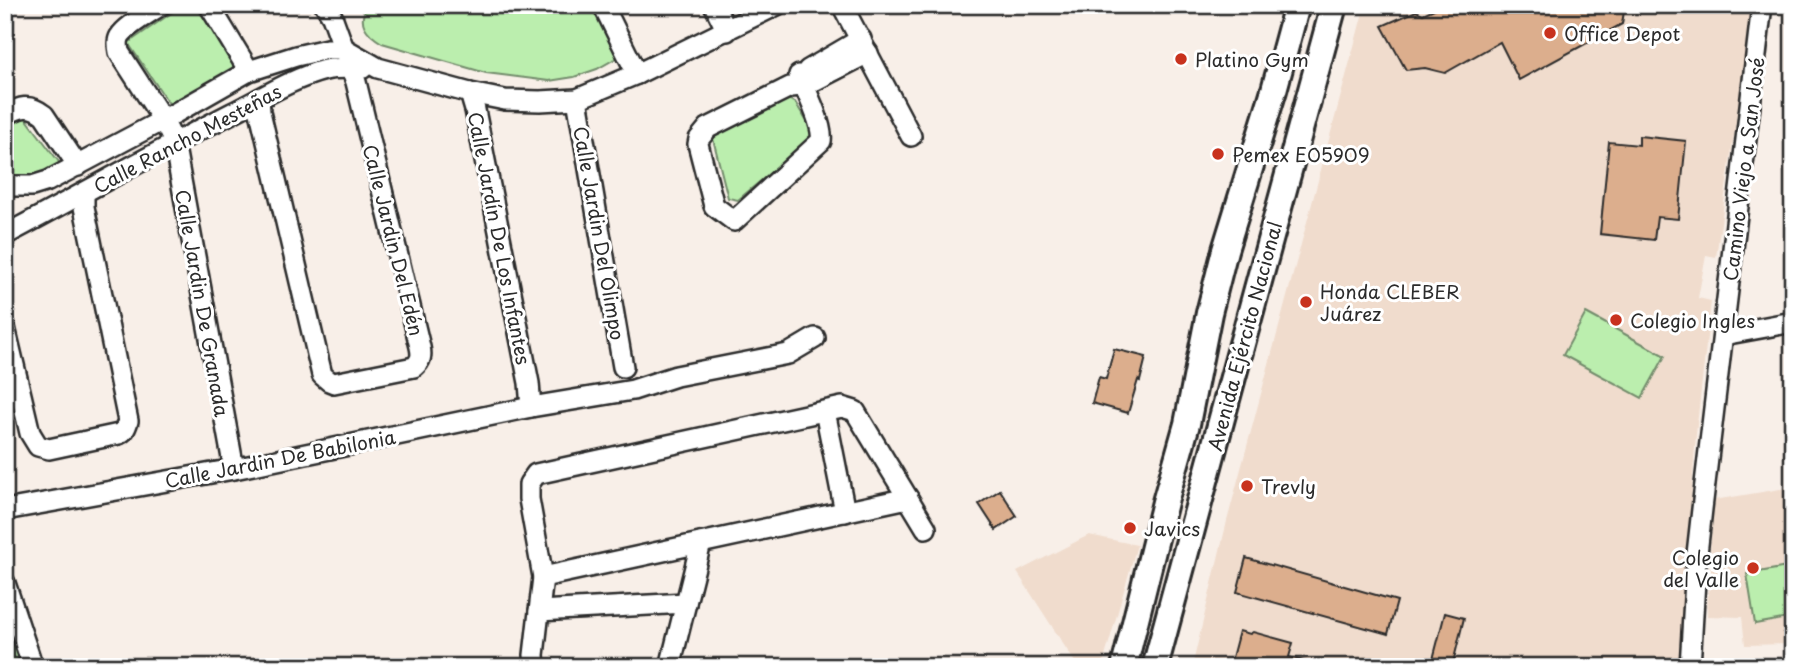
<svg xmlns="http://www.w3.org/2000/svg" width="1798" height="672" font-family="'Playpen Sans',sans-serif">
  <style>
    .built { fill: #f0dccd }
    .grass { fill: url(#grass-tufts); stroke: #738c6c; stroke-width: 2 }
    .green { fill: #bbeeae; stroke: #738c6c; stroke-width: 2 }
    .building { fill: #dcae8d; stroke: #2b2b2b; stroke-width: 2 }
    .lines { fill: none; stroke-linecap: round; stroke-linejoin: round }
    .minor-casing { stroke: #2b2b2b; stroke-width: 24 }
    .major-casing { stroke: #2b2b2b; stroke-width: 30 }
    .minor { stroke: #fff; stroke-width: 19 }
    .major { stroke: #fff; stroke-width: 24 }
    .poi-dot { fill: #c8321e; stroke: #fff; stroke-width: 2.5 }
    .labels { text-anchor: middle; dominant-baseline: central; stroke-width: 6; stroke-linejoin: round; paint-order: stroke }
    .poi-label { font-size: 19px; fill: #2b2b2b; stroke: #fff; text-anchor: start }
    .street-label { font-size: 19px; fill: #2b2b2b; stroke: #fff }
  </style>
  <defs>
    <pattern id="grass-tufts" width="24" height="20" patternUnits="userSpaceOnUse" patternTransform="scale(1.75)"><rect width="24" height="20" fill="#bbeeae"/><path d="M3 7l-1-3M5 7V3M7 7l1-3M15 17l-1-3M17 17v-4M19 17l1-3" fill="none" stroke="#a1cc96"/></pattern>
  </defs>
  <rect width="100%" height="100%" fill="#f8efe8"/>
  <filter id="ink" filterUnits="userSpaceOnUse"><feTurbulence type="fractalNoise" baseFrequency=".0143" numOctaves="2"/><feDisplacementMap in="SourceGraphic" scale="14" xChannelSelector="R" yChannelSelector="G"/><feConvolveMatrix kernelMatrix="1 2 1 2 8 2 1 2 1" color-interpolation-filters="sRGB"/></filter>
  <g filter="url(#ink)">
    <!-- built -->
    <g class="built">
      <path d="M1365 5H1753L1716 257 1706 255 1698 298 1711 301 1696 434 1679 667H1192L1227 521Z"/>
      <path d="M1793 487V644L1745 645 1742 617 1707 616 1709 571 1719 566V556L1710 550 1714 500Z"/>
      <path d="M1089 535 1137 545 1102 667H1078L1017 572Z"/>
    </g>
    <!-- grass -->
    <path class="grass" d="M5 608 38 667H5Z"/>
    <!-- green -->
    <g class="green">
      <path d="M183 5H195L239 69 172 108 128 43Z"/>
      <path d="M369 5H599L620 56 597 69 574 77 549 81 486 73 382 43C367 34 355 21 369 5Z"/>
      <path d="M785 98 795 102 812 130 810 139 738 200 728 198 713 139 717 133Z"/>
      <path d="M25 117 62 166 28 181 5 178V130Z"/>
      <path d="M1586 313 1665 356 1642 398 1563 355Z"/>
      <path d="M1793 566V617L1755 624 1747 574Z"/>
    </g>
    <!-- building -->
    <g class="building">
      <path d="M1443 5H1625L1622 24 1519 80 1500 42 1445 73 1425 68 1406 70 1382 26 1416 11 1423 14Z"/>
      <path d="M1639 136 1686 141 1678 219 1657 217 1654 240 1600 234 1609 142 1639 145Z"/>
      <path d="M1114 349 1146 357 1140 381 1138 380 1128 413 1092 403 1099 377 1106 379Z"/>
      <path d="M1000 490 1017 516 996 530 979 504Z"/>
      <path d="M1246 558 1397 601 1388 634 1237 592Z"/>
      <path d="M1445 613 1464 618 1452 667H1431Z"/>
      <path d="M1239 631 1250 634 1253 632 1293 643 1289 657 1311 663V667H1238L1230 665Z"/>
    </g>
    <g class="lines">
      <!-- minor casing -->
      <g class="minor-casing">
        <g id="minor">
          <path d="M161 5C151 12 125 27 120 36 117 41 118 46 119 52L163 120 174 142 234 469"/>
          <path d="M209 5 249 71"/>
          <path d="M603 5 637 74"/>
          <path d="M714 5 727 31"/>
          <path d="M842 5 911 136"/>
          <path d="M808 70 861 39"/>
          <path d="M799 75C806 90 824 127 821 141L734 221 714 206 698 144 699 139 708 128 790 87 804 86 868 53"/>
          <path d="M259 99 260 112 322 375 329 381 334 383 414 367C421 361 422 356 420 347L356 82 332 16 325 5"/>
          <path d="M577 99 623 367"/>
          <path d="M5 115C20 107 29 103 44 115L78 166"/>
          <path d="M5 186H32L48 181 163 120 249 71 296 56 327 49H345L378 68 470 93 505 100 540 101 577 99 637 74 777 5"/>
          <path d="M5 235C81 195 156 152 232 113 262 98 293 78 325 70 338 67 350 69 363 68"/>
          <path d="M5 327 30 433 38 446 49 449 119 434C125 431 126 427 128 421L84 207V193"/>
          <path d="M1723 335 1793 322"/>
          <path d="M531 407 633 390 676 376 788 354 815 338"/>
          <path d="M825 411 845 512"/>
          <path d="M5 510 234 469 531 407 529 383 475 110 470 93"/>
          <path d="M543 577 908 498"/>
          <path d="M5 583 33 667"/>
          <path d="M539 611 686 603"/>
          <path d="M535 667 534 655 543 577 529 499V484L536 474 842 407 855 411 926 528"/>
          <path d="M670 667 701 543"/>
          <path d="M1690 667 1696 563 1702 509 1762 5"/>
        </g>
      </g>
      <!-- major casing -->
      <g class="major-casing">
        <g id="major">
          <path d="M1124 667 1165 502 1187 424 1209 313 1225 250 1274 90 1297 5"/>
          <path d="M1155 667C1214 446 1274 226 1334 5"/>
        </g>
      </g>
      <!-- minor -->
      <use href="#minor" class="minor"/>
      <!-- major -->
      <use href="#major" class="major"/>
    </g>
  </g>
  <!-- markers -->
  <g class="poi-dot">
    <circle cx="1550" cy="33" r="7"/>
    <circle cx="1181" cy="59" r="7"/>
    <circle cx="1218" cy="154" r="7"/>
    <circle cx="1306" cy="302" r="7"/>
    <circle cx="1616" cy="320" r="7"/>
    <circle cx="1247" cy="486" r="7"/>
    <circle cx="1130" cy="528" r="7"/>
    <circle cx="1753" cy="568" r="7"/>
  </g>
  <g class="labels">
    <!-- poi labels -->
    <g class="poi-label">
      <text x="1564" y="33">Office Depot</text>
      <text x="1195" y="59">Platino Gym</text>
      <text x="1232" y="154">Pemex E05909</text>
      <text x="1320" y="291">Honda CLEBER<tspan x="1320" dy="22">Juárez</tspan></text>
      <text x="1630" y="320">Colegio Ingles</text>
      <text x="1261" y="486">Trevly</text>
      <text x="1144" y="528">Javics</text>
      <text x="1739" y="557" text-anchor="end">Colegio<tspan x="1739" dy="22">del Valle</tspan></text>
    </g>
    <!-- street labels -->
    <g class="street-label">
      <text transform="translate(187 138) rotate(-28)">Calle Rancho Mesteñas</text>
      <text transform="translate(1743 169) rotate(-83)">Camino Viejo a San José</text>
      <text transform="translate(600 233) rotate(80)">Calle Jardin Del Olimpo</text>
      <text transform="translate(500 238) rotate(79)">Calle Jardín De Los Infantes</text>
      <text transform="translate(394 240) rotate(76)">Calle Jardin Del Edén</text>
      <text transform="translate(203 303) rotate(80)">Calle Jardin De Granada</text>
      <text transform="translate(1244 336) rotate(-75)">Avenida Ejército Nacional</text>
      <text transform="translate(280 458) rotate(-11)">Calle Jardin De Babilonia</text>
    </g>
  </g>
  <!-- margin -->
  <rect width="1798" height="672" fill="none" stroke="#fff" stroke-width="28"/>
  <rect x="14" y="14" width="1770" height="644" fill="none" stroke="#2b2b2b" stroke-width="2.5" filter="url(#ink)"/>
</svg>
